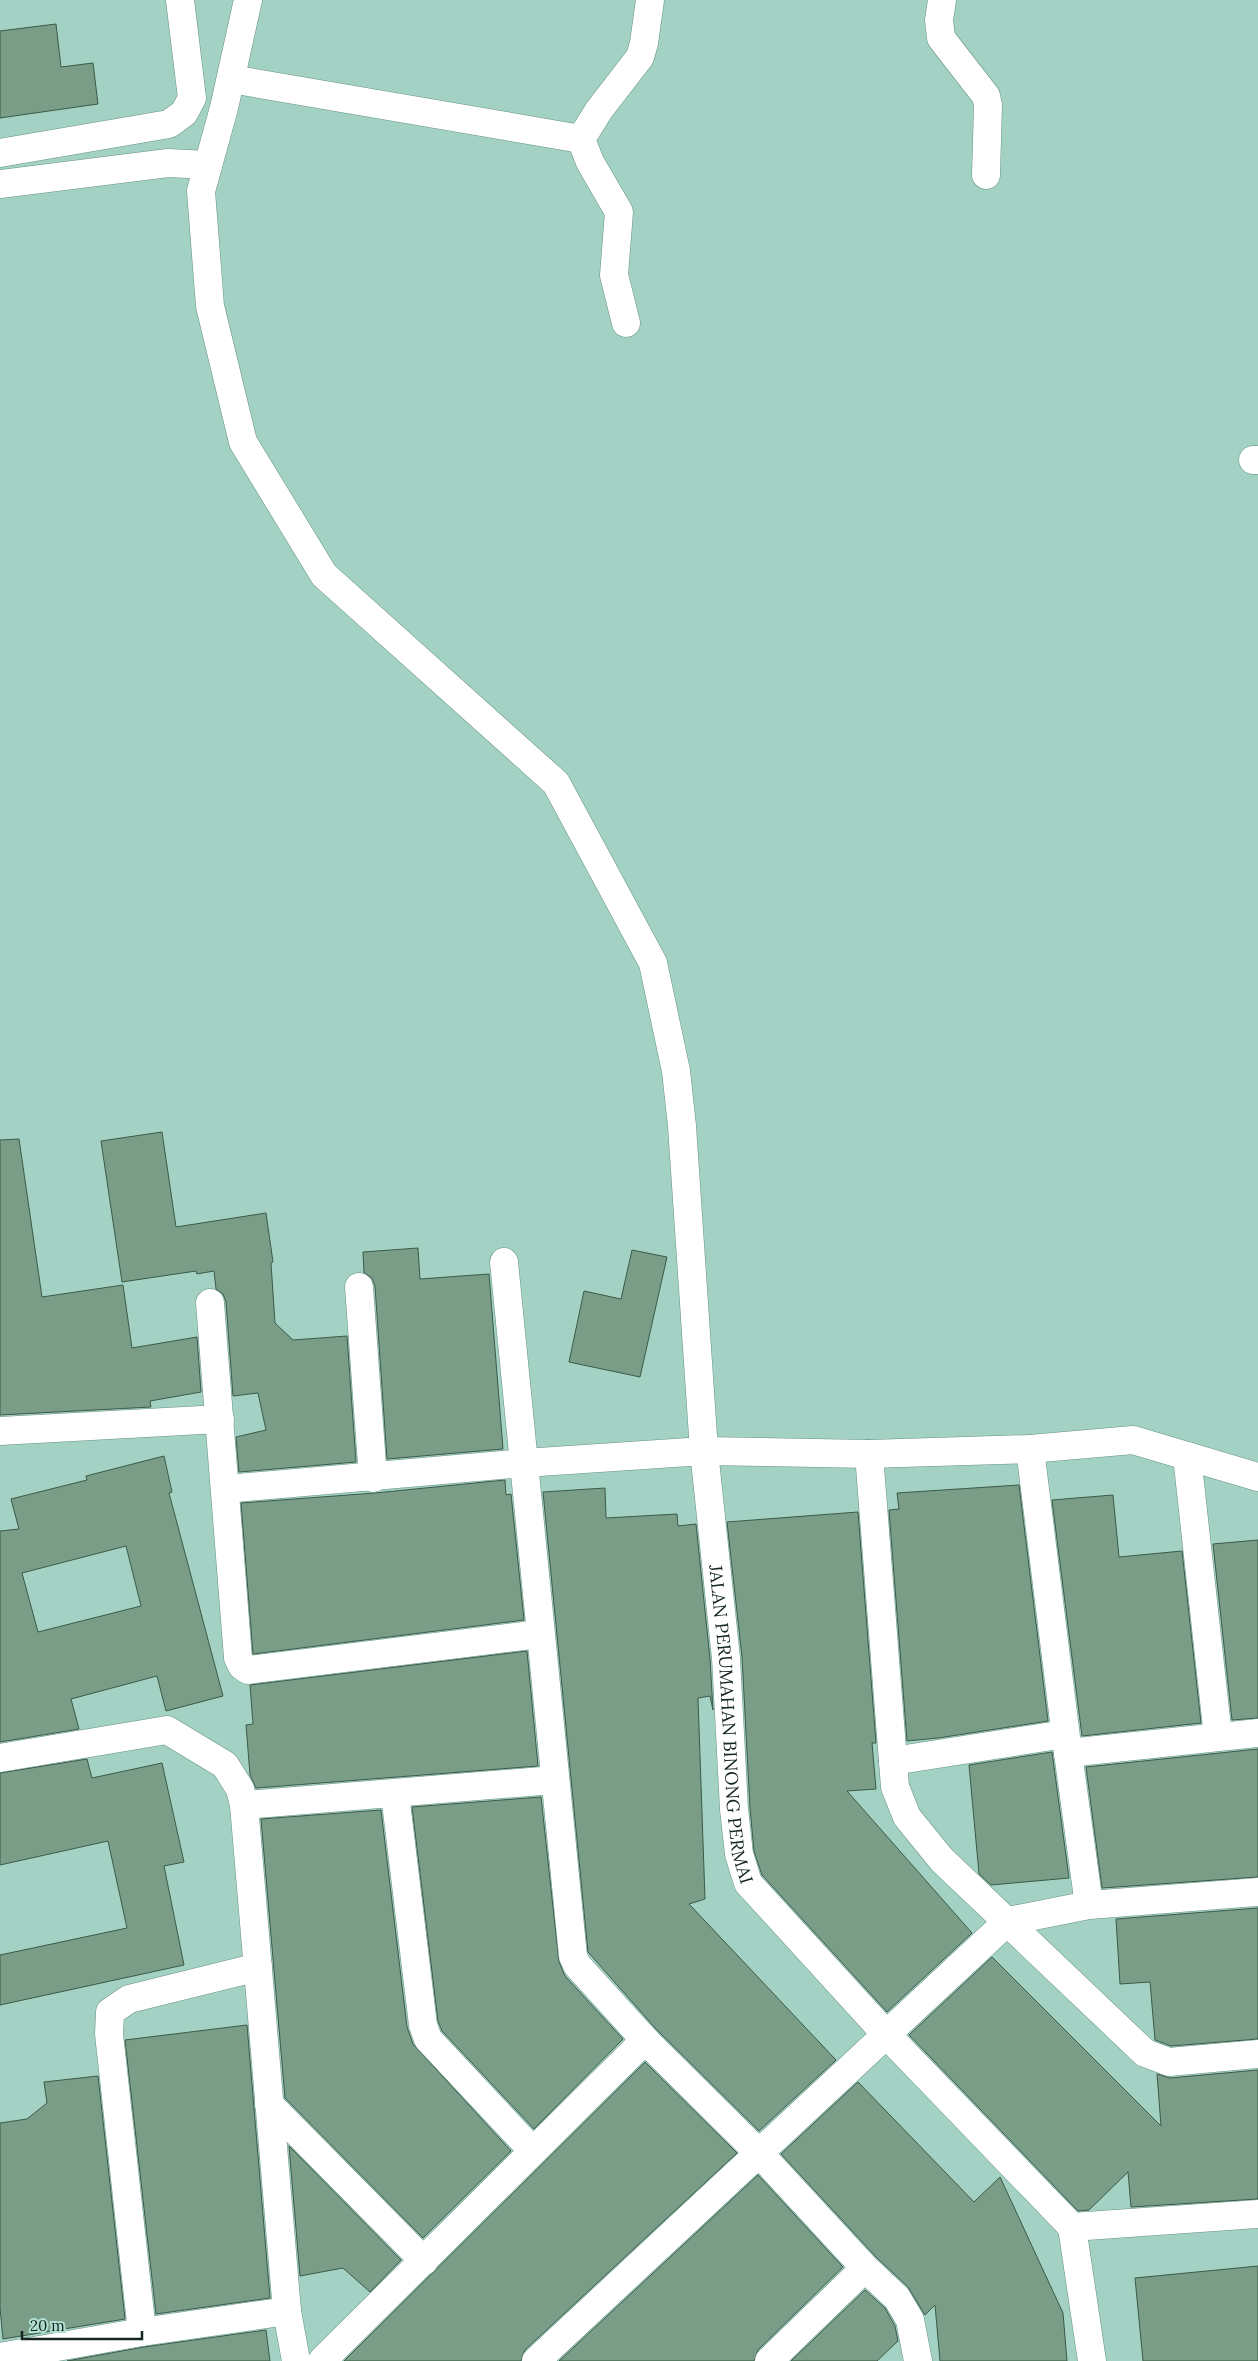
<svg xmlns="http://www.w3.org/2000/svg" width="1258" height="2361" font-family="Lora,serif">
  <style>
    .building { fill: #7a9d87; stroke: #3b5b47; fill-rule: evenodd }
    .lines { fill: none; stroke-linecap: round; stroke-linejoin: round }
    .minor-casing { stroke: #669286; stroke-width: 29 }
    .tertiary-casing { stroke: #669286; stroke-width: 29 }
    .minor { stroke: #fff; stroke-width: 28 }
    .tertiary { stroke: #fff; stroke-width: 28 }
    .labels { text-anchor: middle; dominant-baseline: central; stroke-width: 4.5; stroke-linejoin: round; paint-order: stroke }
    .street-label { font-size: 18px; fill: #142621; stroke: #b0ded1 }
  </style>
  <rect width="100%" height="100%" fill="#a3d1c4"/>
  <!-- building -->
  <g class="building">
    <path d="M56 24 61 67 93 63 98 104 0 118V31Z"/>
    <path d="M162 1132 176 1227 266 1213 273 1262 271 1263 275 1323 293 1340 347 1336 356 1462 239 1472 236 1437 266 1430 258 1393 233 1396 226 1302 223 1294 216 1289 214 1271 197 1274 196 1271 122 1282 101 1141Z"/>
    <path d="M19 1139 42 1297 123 1285 132 1348 197 1337 201 1392 150 1401 151 1407 0 1415V1140Z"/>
    <path d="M418 1248 420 1279 489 1274 503 1449 387 1459 375 1286 372 1278 364 1273 363 1252Z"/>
    <path d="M632 1250 667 1257 640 1377 569 1362 584 1291 621 1299Z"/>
    <path d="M164 1456 172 1492 169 1493 223 1696 166 1711 157 1676 71 1699 79 1729 0 1742V1531L19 1529 11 1499 87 1480 86 1476ZM126 1546 141 1606 38 1632 22 1573Z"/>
    <path d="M505 1480 506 1495 511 1494 524 1620 253 1654 241 1503 375 1493Z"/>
    <path d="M1019 1485 1048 1721 938 1738 907 1741 889 1510 899 1509 897 1493Z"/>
    <path d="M605 1488 606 1518 677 1514 678 1526 696 1524 710 1659 713 1710 710 1696 698 1698 705 1899 689 1904 836 2060 759 2131 656 2029 588 1952 543 1492Z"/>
    <path d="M1113 1495 1119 1557 1182 1551 1201 1723 1082 1736 1052 1500Z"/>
    <path d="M858 1512 876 1743H872L876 1789 847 1791 972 1933 887 2012 762 1875 754 1851 750 1808 742 1657 727 1522Z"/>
    <path d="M1258 1540V1718L1232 1720 1213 1544Z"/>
    <path d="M527 1651 538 1766 256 1788 250 1775 246 1725 253 1724 250 1685Z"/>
    <path d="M1258 1749V1877L1102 1888 1086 1767Z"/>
    <path d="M1052 1752 1069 1878 991 1885 979 1874 969 1765Z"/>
    <path d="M87 1759 92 1778 162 1763 184 1862 164 1866 184 1965 0 2005V1955L127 1928 108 1841 0 1865V1773Z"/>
    <path d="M541 1797 559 1962 565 1976 623 2039 534 2129 442 2031 438 2021 412 1807Z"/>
    <path d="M381 1810 407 2027 413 2044 511 2151 423 2238 285 2098 261 1819Z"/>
    <path d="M1258 1908V2039L1171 2046 1155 2040 1150 1982 1120 1984 1116 1919Z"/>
    <path d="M992 1957 1161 2126 1157 2074 1170 2078 1258 2070V2199L1131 2207 1128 2172 1089 2210 1078 2211 909 2035Z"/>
    <path d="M247 2025 270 2298 156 2314 125 2040Z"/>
    <path d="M645 2062 737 2153 525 2350 521 2361H344Z"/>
    <path d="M98 2076 125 2319 3 2339 0 2308V2123L27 2119 47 2103 44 2082Z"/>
    <path d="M858 2082 974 2202 1000 2177 1063 2313 1067 2361H940L935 2305 925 2315 908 2287 876 2257 781 2154Z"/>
    <path d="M289 2146 401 2260 370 2292 343 2268 300 2276Z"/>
    <path d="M758 2175 843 2267 758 2350 754 2361H559Z"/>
    <path d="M1258 2266V2361H1143L1135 2278Z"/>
    <path d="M865 2290 885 2308 895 2326 898 2341 877 2361H791Z"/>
    <path d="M266 2330 270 2361H67L144 2347Z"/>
  </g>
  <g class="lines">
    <!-- minor casing -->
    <g class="minor-casing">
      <g id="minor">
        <path id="s1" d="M248 0 224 108 201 191 210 306 243 442 324 575 556 783 653 963 676 1071 682 1126 704 1451 726 1658 734 1809 739 1854 748 1883 885 2033 1072 2227"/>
        <path d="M942 0 939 20 941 38 986 96 988 105 986 175"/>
        <path d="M231 79 581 139"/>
        <path d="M0 153 169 124 184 113 192 98 180 0"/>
        <path d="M0 184 168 163 208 165"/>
        <path d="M626 323 614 275 619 212 590 162 581 139 599 110 640 57 644 43 650 0"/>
        <path d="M1253 460H1258"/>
        <path d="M504 1262 573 1956 577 1965 645 2040 759 2153 865 2268 897 2298 910 2320 918 2361"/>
        <path d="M359 1287 373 1478"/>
        <path d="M210 1303 238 1658 242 1666 248 1670 540 1634"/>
        <path d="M0 1431 220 1419"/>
        <path d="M1030 1449 1068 1753 1089 1905"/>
        <path d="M869 1454 895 1787 907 1817 942 1860 1145 2053 1169 2062 1258 2054"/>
        <path d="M1187 1456 1218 1737"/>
        <path d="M225 1489 524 1463 704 1451 869 1454 1030 1449 1133 1440 1258 1477"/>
        <path d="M1068 1753 1258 1733"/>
        <path d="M0 1758 167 1730 225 1765 240 1789 244 1805 287 2311 296 2361"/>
        <path d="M893 1761 1065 1734"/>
        <path d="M395 1794 423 2025 428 2039 532 2150"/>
        <path d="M244 1805 554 1780"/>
        <path d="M269 2104 424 2261"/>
        <path d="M142 2332 109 2034 110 2012 129 1999 258 1967"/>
        <path d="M0 2357 142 2332 287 2311"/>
        <path d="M322 2361 645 2040"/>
        <path d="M536 2361 1008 1921 1089 1905 1258 1892"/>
        <path d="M769 2361 865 2268"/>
      </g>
    </g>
    <!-- tertiary casing -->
    <g class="tertiary-casing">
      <path id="tertiary" d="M1092 2361 1072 2227 1258 2214"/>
    </g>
    <!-- minor -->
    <use href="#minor" class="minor"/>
    <!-- tertiary -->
    <use href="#tertiary" class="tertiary"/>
  </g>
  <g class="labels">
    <!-- street labels -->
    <g class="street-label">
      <text stroke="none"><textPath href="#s1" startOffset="1890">JALAN PERUMAHAN BINONG PERMAI</textPath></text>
    </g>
  </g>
  <!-- scale -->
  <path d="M22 2331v8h120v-8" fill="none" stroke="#142621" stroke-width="2.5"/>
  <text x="30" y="2331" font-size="15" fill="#142621" stroke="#b0ded1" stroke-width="4" paint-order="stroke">20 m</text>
</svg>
